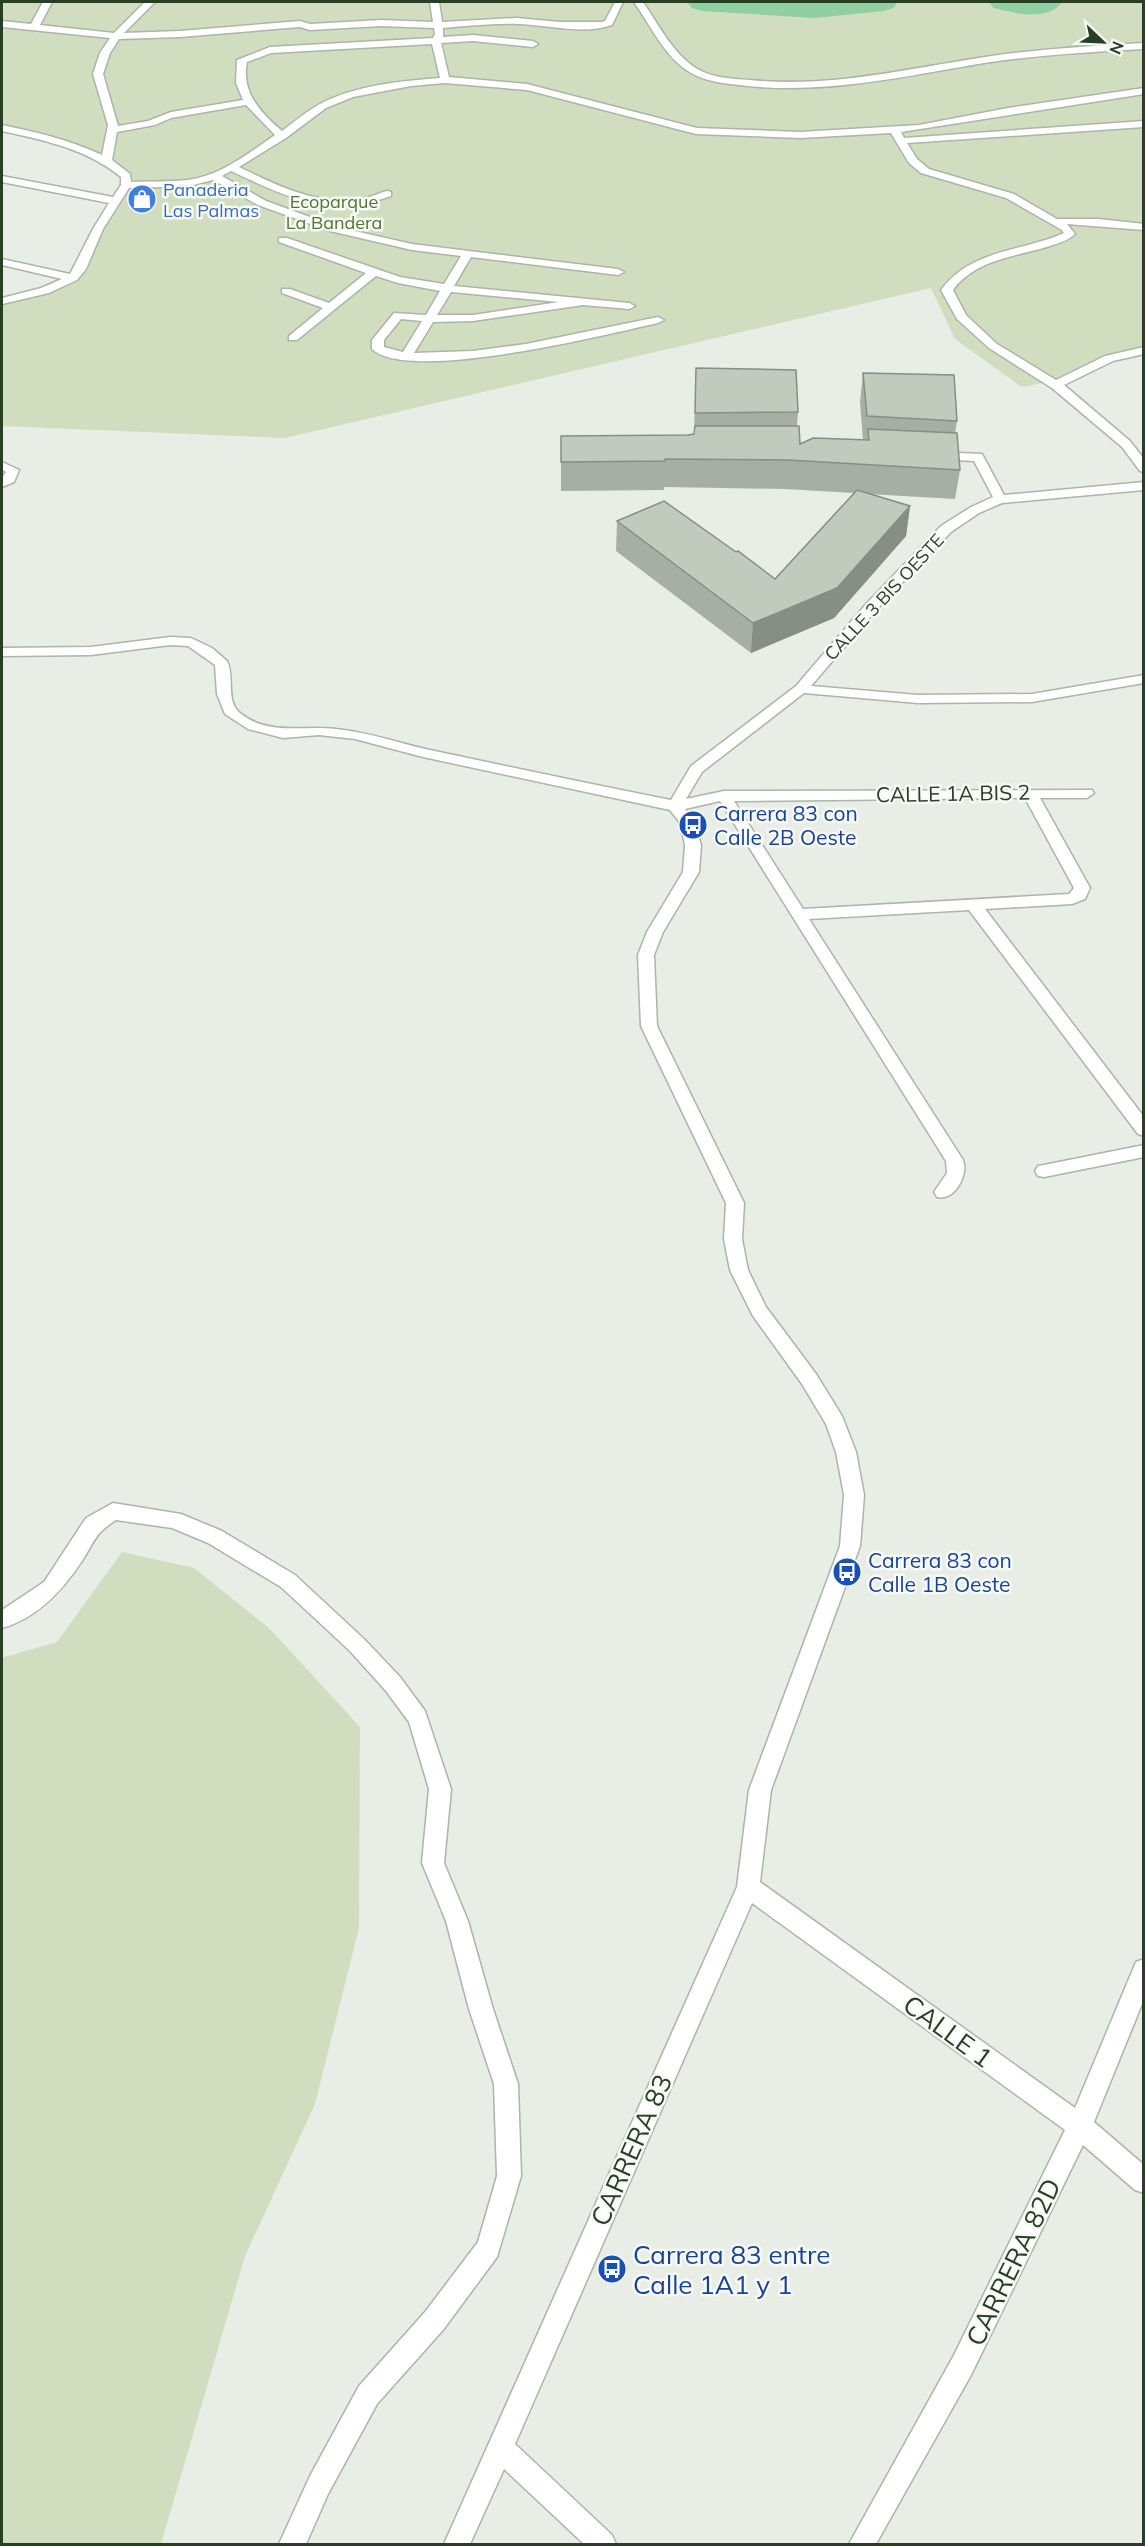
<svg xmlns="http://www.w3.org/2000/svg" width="1145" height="2546" font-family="Mulish,sans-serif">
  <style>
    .green { fill: #d1ddbf }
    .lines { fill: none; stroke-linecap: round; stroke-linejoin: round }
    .river { fill: #90cfa2; fill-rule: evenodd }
    .minor-casing { stroke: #abb5a8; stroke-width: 3 }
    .minor { fill: #fff; fill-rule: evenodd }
    .wall { fill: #a6afa3 }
    .shaded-wall { fill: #878e84 }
    .building { fill: #c1cbbd; stroke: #878e84; stroke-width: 1.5 }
    .labels { text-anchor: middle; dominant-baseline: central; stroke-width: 5; stroke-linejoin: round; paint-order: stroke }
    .far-shop-label { font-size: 18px; fill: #366cbe; stroke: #f7faf5; text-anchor: start }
    .far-park-label { font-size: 18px; fill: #517430; stroke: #f7faf5 }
    .far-street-label { font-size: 18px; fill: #283f25; stroke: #f7faf5 }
    .street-label { font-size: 21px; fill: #283f25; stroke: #f7faf5 }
    .transit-label { font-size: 21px; fill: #164399; stroke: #f7faf5; text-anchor: start }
    .near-street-label { font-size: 26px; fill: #283f25; stroke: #f7faf5 }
    .near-transit-label { font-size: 26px; fill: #164399; stroke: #f7faf5; text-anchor: start }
  </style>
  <rect width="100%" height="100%" fill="#e8ede5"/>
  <!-- green -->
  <g class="green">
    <path d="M2 2H702L769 9 825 10 883 2H1004L1037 6 1047 2H1143V353L1095 362 1068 378 1022 387 955 339 931 288 285 438 2 426V301L45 291 73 278 126 176 86 152 30 133 2 128Z"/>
    <path d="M122 1552 194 1568 270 1629 360 1727 359 1928 315 2104 245 2256 161 2544H2V1658L57 1642Z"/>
  </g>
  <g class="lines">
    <!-- river -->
    <g class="river">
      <path d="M687 2H898L893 8 883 11 815 18 702 11 692 8Z"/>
      <path d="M989 2H1062C1048 22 1014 13 994 8Z"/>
    </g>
    <!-- minor casing -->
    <g class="minor-casing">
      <g id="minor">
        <path d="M43 2H52L40 25 114 33 145 2H155L124 33 180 31 300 21 310 24 381 20 433 22 430 2H439L442 22 517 18 560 22H602L605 21 615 2H623L612 25C584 35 548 25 519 24 494 23 468 26 443 28V37L473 35 533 41 538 44 533 47 473 41 441 43 449 77 527 84 697 128 800 132 919 125 1008 108 1144 88V94L901 132 904 138 1144 121V127L907 143 917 159 929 169 1014 194 1057 219H1099L1144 224V230L1067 224 1075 234C1069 240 1059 243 1050 246 1015 257 976 259 953 290L966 315 997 344 1056 380 1105 356 1144 347V354L1113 361 1064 385 1130 441 1144 459V472L1140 471 1122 447 1052 388 989 348 957 319 941 290C971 249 1021 252 1064 233L1062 230 1006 198 921 173 909 163 891 133 800 138 696 134 527 90 445 83 411 86 353 97 326 108 286 138 239 167C277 185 321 208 365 198 372 197 379 193 387 191L391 192V196C329 219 287 197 231 171L222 176 266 201 337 227 412 244 618 269 624 272 618 275 471 257 454 286 629 303 635 306 629 309 583 305 473 321 433 322 414 353 473 351 526 344 658 317 664 320 658 323C608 334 409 384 372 349V340L394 313 426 315 440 291 398 283 376 276 297 340H289V336L323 308 282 293V289H290L329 303 366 273 279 242V238H287L400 277 444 284 461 256 412 250 330 231 258 205 213 180 189 186 129 188 103 229 86 269 77 280 49 293 2 304V298L41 288 62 279 2 265V259L70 274 93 229 109 203 2 182V176L113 197 121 185V177C87 149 44 140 2 131V125C36 132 70 140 102 155L108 125 93 74 100 53 110 38 2 27V21L31 24ZM381 26 434 28 435 34 433 38 270 47 237 60 236 83 243 100 171 112 148 121 118 126 103 74 110 53 119 39 180 37 300 27 310 30ZM432 44 440 78C401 81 356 85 320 104 307 111 294 122 282 131 260 112 241 92 247 62L271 53ZM246 105 275 135C249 153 220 176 188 180 169 182 150 181 131 182L130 174 112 160 117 132 155 125 171 118ZM451 292 559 302 473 315H437ZM401 319 422 321 403 352 384 347V340Z"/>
        <path d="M634 2H643C659 25 674 57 701 71 715 78 734 79 750 80 830 88 906 69 985 57 1037 49 1090 46 1144 43V49C1090 52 1037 55 984 63 906 76 829 94 748 86 731 84 711 83 695 75 667 62 651 26 634 2Z"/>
        <path d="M936 452 982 454 1004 495 1144 482V490L1002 503 979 513 951 532 877 609 811 686 918 695 1032 694 1144 675V683L1032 702 918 703 804 693 702 772 686 799 724 791 1092 790 1094 793 1087 798H1040L1090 888 1085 899 1072 904 985 909 1144 1117V1136L1138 1134 969 910 809 919 963 1160C969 1175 954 1202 937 1197L934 1192 947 1173 946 1161 720 801 685 809 694 823 701 845 699 872 663 932 654 955 657 1026 744 1203 742 1239 748 1270 766 1307 816 1374 842 1416 856 1452 864 1495 860 1546 771 1790 760 1882 1075 2108 1136 1962 1144 1959V1999L1094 2122 1144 2165V2193L1135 2190 1083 2145 971 2375 876 2544H849L953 2357 1065 2130 752 1903 515 2444 612 2535 616 2544H584L504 2469 470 2544H444L737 1887 749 1790 840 1546 844 1495 836 1452 826 1424 802 1384 753 1316 730 1270 724 1239 726 1203 641 1026 638 955 647 932 683 872 685 845 680 823 670 810 423 757 355 739 319 735 283 738 248 729 225 714 217 694 215 665 188 646 170 645 91 655 2 656V648L91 647 170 637 191 638 212 648 227 661C235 676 225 701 240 713 268 736 304 725 336 729 368 732 398 743 430 750 510 767 590 784 671 800L691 766 796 686 867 603 941 526 971 507 993 497 974 461 932 459 930 456 932 453ZM1025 798 1074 888 1069 894 803 909 734 801Z"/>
        <path d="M2 462 19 470 14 482 2 487V478L6 472 2 470Z"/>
        <path d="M1144 1145V1157L1044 1177 1038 1176 1035 1171 1038 1166 1044 1165Z"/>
        <path d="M113 1503 181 1514 222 1531 295 1575 364 1639 400 1677 425 1711 451 1789 444 1863 468 1921 493 2009 518 2084 521 2176 497 2257 443 2330 377 2404 328 2494 306 2544H279L310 2476 359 2386 425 2312 478 2242 497 2176 494 2084 469 2009 446 1921 422 1863 429 1789 409 1722 386 1691 350 1651 281 1587 208 1543 172 1528 116 1520C96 1533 96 1538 84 1558 64 1589 38 1618 2 1628V1610L44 1582 86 1518Z"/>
      </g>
    </g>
    <!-- minor -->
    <use href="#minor" class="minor"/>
  </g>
  <!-- wall -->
  <path class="wall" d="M696 368 798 412 797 426 800 444 863 440 860 402 863 373 957 421 955 433 960 470 955 499 869 494 910 506 906 536 834 618 751 653 616 551 617 521 775 579 854 493 785 489 664 487V490L561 491V436L688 435 694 434Z"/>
  <!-- shaded-wall -->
  <path class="shaded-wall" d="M910 506 906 536 834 618 751 653 753 623Z"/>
  <!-- building -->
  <g class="building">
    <path d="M696 368 796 370 798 412 695 413Z"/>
    <path d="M863 373 954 375 957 421 867 416Z"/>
    <path d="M695 426H799L800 444 813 438 869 440 868 429 957 433 960 470 788 460 665 459V461L561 462V436L688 435 694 434Z"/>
    <path d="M857 490 910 506 837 588 753 623 617 521 664 501 736 552 738 551 775 579Z"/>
  </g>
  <!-- icons -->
  <defs>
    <g id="shop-disc" transform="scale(1.5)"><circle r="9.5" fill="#3f7fe0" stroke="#f7faf5"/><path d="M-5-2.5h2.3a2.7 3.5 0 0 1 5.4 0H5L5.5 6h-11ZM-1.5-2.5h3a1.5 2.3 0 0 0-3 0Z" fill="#fff"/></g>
    <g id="bus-disc" transform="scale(1.5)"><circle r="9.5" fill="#1a4fb4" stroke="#f7faf5"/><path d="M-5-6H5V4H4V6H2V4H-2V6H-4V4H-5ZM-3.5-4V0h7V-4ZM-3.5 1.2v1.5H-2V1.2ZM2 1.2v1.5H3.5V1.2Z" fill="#fff"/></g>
  </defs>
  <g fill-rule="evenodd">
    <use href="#shop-disc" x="142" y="199"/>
    <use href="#bus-disc" x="693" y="825"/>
    <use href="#bus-disc" x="847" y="1572"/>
    <use href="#bus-disc" x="612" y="2269"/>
  </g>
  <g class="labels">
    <!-- far-shop labels -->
    <g class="far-shop-label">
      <text x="163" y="189">Panaderia<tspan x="163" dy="21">Las Palmas</tspan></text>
    </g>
    <!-- far-park labels -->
    <g class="far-park-label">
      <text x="334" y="201">Ecoparque<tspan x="334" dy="21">La Bandera</tspan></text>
    </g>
    <!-- far-street labels -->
    <g class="far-street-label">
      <text transform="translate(884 597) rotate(-47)">CALLE 3 BIS OESTE</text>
    </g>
    <!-- street labels -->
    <g class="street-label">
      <text transform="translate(953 793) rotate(-1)">CALLE 1A BIS 2</text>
    </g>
    <!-- transit labels -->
    <g class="transit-label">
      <text x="714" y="813">Carrera 83 con<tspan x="714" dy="24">Calle 2B Oeste</tspan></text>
      <text x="868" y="1560">Carrera 83 con<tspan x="868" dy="24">Calle 1B Oeste</tspan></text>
    </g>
    <!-- near-street labels -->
    <g class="near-street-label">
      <text transform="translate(948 2031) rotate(36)">CALLE 1</text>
      <text transform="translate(631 2150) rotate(-66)">CARRERA 83</text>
      <text transform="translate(1013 2262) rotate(-64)">CARRERA 82D</text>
    </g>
    <!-- near-transit labels -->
    <g class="near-transit-label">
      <text x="633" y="2254">Carrera 83 entre<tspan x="633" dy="30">Calle 1A1 y 1</tspan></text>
    </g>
  </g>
  <!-- border -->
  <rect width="1145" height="2546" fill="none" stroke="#283f25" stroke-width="6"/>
  <!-- north arrow -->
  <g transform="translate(1103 42) rotate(113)" stroke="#f7faf5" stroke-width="4.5" paint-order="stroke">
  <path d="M0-4.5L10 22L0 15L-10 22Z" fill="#283f25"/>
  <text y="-9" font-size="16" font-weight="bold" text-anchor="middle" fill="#283f25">N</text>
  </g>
</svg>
